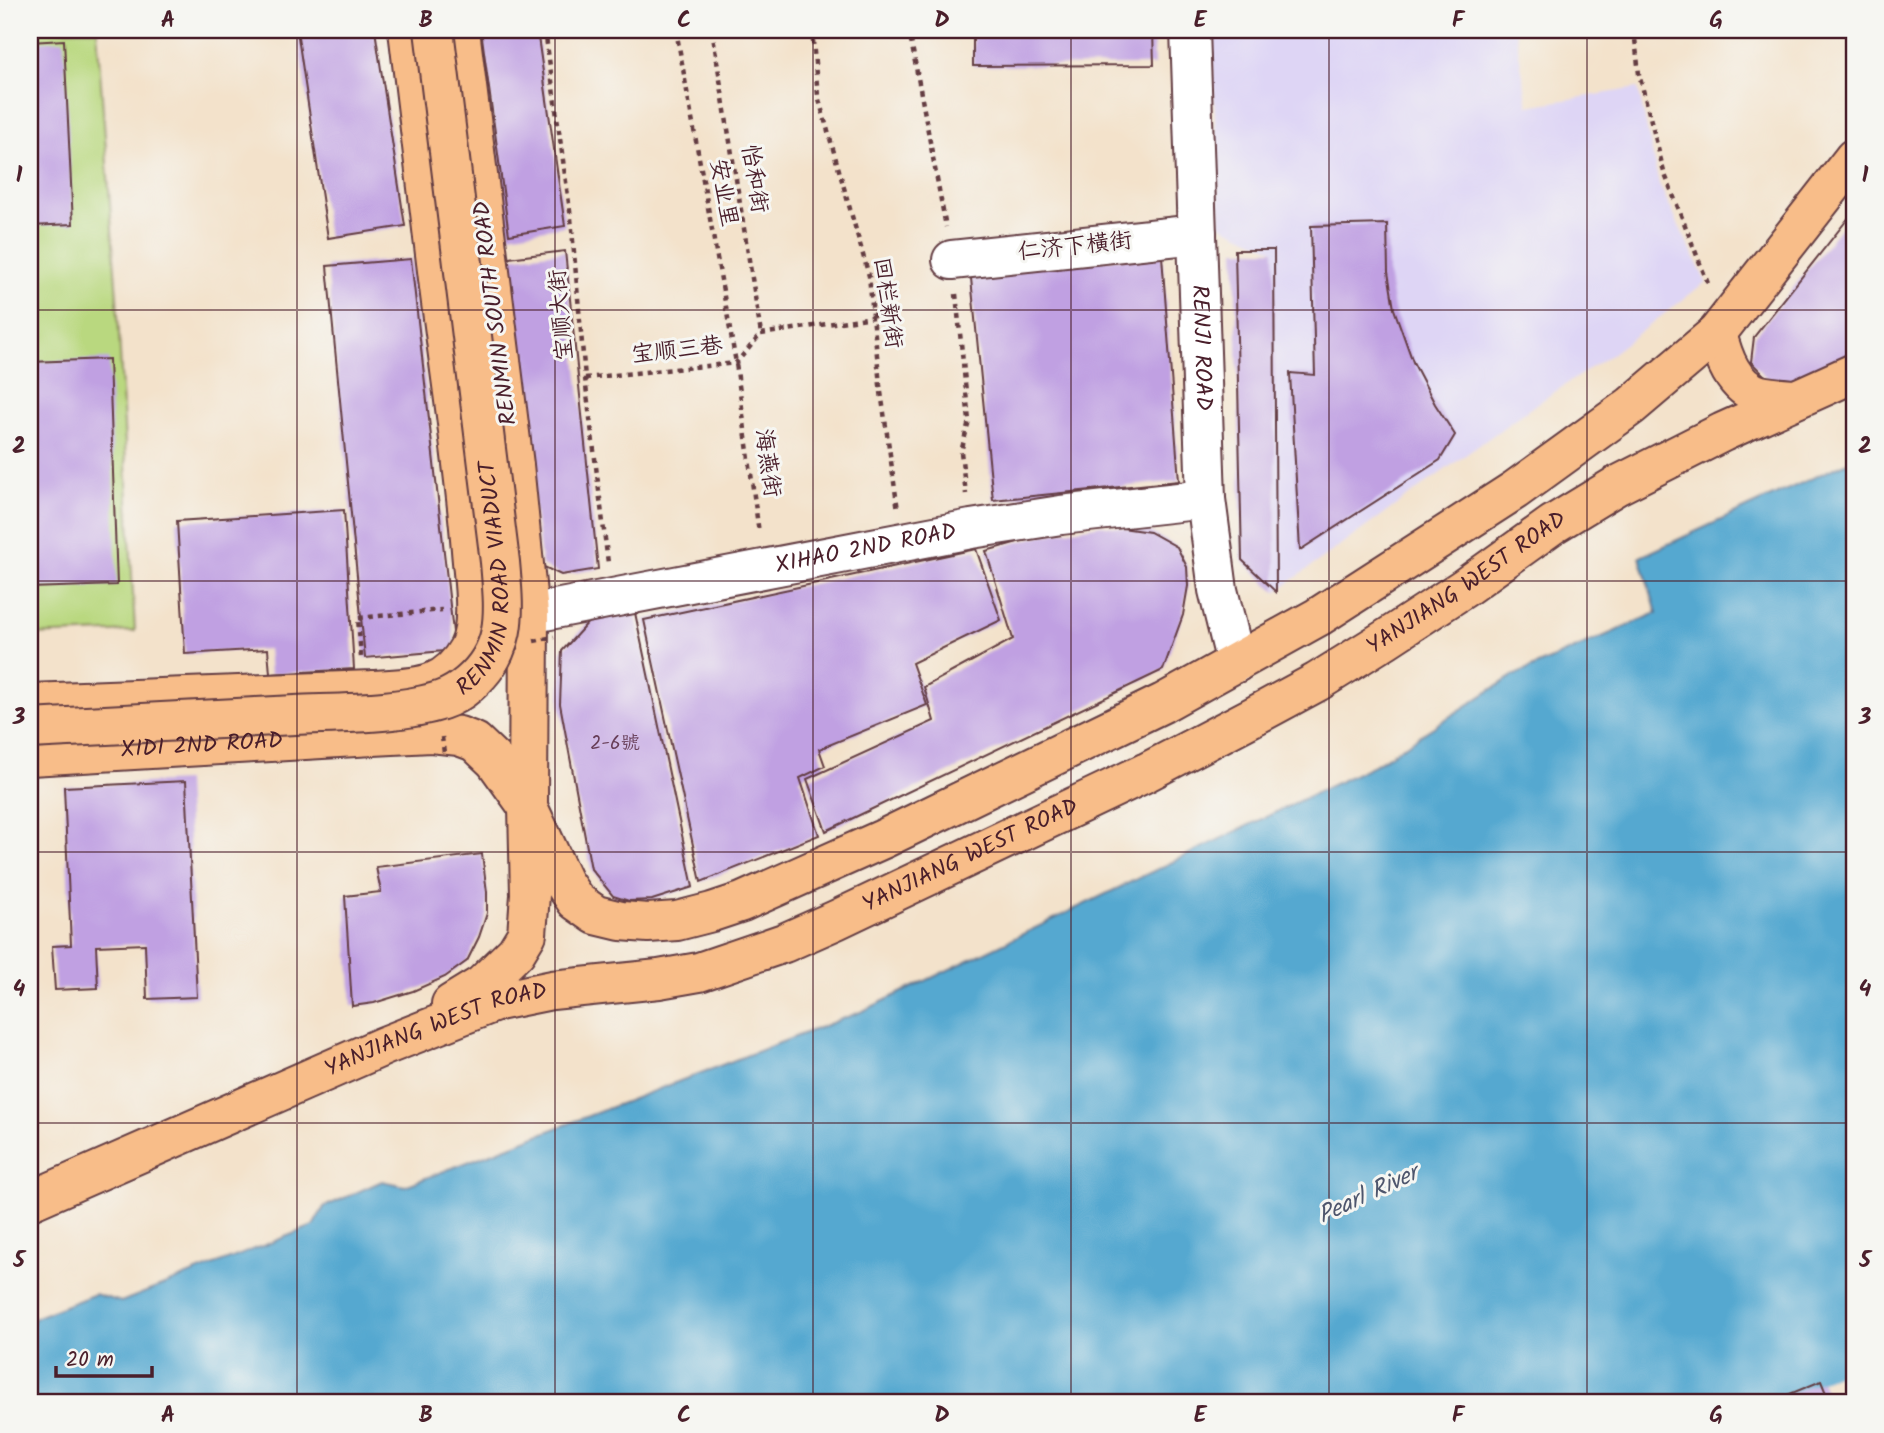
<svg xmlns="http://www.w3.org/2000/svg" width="1884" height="1433" font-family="Kalam,'LXGW WenKai TC',sans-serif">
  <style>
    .built { fill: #ded5f5 }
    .green { fill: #b9d87f; stroke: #827c55; stroke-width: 2 }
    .water { fill: #55a8d0; stroke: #50647e; stroke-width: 2 }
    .pier { fill: #f3e2cb }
    .building { fill: #c0a0e2 }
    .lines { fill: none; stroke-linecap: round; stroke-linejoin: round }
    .minor-casing { stroke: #633c43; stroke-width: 42 }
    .major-casing { stroke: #633c43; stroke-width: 42 }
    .path { stroke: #633c43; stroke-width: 4.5; stroke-dasharray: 5 5; stroke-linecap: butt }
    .minor { stroke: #fff; stroke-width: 38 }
    .major { stroke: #f8bd89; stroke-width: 38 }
    .major-bridge-casing { stroke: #633c43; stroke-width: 42; stroke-linecap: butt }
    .path-bridge { stroke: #633c43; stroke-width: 4.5; stroke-dasharray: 5 5; stroke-linecap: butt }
    .major-bridge { stroke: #f8bd89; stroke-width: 38 }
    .grid { fill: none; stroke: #4a1f2b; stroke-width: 2; stroke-opacity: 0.55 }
    .labels { text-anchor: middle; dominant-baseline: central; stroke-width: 6; stroke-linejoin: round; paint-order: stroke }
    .number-label { font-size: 19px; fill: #683f59 }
    .street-label { font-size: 23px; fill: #4a1f2b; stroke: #f6f6f2 }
    .water-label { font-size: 24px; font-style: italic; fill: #4e566d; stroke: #f6f6f2 }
    .neatline { fill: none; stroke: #4a1f2b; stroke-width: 2.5 }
    .grid-label { font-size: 23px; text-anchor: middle; font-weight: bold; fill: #4a1f2b }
  </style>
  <rect width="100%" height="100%" fill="#f6f6f2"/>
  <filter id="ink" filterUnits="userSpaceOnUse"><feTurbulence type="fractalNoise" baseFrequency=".0143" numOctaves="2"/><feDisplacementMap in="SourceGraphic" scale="14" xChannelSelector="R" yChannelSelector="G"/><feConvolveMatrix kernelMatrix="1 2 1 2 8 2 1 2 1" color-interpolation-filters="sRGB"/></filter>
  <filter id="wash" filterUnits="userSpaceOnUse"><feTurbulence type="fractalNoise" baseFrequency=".00686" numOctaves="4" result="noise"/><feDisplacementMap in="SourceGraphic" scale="28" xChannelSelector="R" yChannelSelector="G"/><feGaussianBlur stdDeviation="1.57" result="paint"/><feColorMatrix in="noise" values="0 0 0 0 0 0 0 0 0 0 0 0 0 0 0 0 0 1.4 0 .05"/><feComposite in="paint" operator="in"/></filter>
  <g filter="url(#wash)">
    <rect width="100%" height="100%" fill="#f3e2cb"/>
    <!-- built -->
    <path class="built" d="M1211 30H1515L1528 106 1638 88 1659 184 1706 282 1610 355 1532 407 1276 592 1274 250 1220 225Z"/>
    <!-- green -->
    <path class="green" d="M30 30H97L117 297 135 631 30 635Z"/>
    <!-- water -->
    <path class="water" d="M1854 459V1403H30V1332L34 1318 95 1294 121 1302 313 1226 324 1207 382 1181 405 1186 863 1011 1376 764 1513 676 1657 613 1640 557Z"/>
    <!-- pier -->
    <path class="pier" d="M1854 1368V1400L1847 1403H1768Z"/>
    <g id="blocks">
      <!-- building -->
      <g class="building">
        <path d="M297 30H375L405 226 328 238Z"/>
        <path d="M481 30H537L565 226 509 235Z"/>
        <path d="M973 30H1153L1154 65 973 66Z"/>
        <path d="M64 40 73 224 30 226V42Z"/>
        <path d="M1854 211V354L1791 384 1768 379 1751 362 1754 337Z"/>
        <path d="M1387 224 1388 272 1394 309 1413 362 1435 404 1455 435 1440 460 1300 550 1290 373 1315 375 1311 226Z"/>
        <path d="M1235 250H1274L1276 592 1242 560Z"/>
        <path d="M565 251 598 569 561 575 542 566 501 259Z"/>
        <path d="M1162 256 1179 481 993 500 970 268Z"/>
        <path d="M411 259 455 650 365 658 327 266Z"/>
        <path d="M109 359 117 585 30 588V362Z"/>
        <path d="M344 510 354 669 270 674 268 649 185 654 177 521Z"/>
        <path d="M1101 525 1150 532 1177 547 1187 567 1188 586 1183 615 1163 670 826 831 807 779 934 721 924 687 1013 639 986 551 1043 535Z"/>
        <path d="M976 549 1001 620 912 663 927 705 819 749 825 766 800 778 819 835 701 882 644 620Z"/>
        <path d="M634 608 693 887 652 900 629 901 613 896 591 869 560 704 562 651 592 618Z"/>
        <path d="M186 781 197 997 147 999 145 944 96 946 98 988 55 990 52 946 71 945 64 787Z"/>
        <path d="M482 854 487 892V913L479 937 467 961 445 977 413 991 374 1003 352 1006 345 896 381 892 376 867Z"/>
        <path d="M1821 1381 1830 1403H1768Z"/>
      </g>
    </g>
  </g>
  <g filter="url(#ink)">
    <use href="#blocks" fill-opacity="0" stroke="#633c43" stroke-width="2"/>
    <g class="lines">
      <!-- minor casing -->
      <g class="minor-casing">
        <g id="minor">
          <path id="s1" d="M1190 30 1206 499 1218 590 1236 663"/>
          <path d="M952 260 1197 234"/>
          <path id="s2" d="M529 614 971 529 1061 515 1206 499"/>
        </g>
      </g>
      <!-- major casing -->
      <g class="major-casing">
        <g id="major">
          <path d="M1717 333C1723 357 1733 387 1760 395 1770 397 1783 398 1794 399"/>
          <path d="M30 703 372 690C413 687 445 691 468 649 481 624 473 578 471 550 464 462 450 375 439 287 428 201 419 115 408 30"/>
          <path id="s3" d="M30 756 373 736 431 733 459 736 475 742 495 761 528 807 563 882 576 901 596 915 621 921 648 923 677 921 712 912 742 902 883 839 1163 703 1318 617 1515 490 1631 406 1717 333 1854 158"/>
          <path d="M451 1004 482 985 516 952 527 934 530 895 528 807 529 614 514 465 460 30"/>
          <path id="s4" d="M30 1201 384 1046 498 1001 552 990 659 979 699 972 784 943 836 920 1147 772 1252 717 1317 682 1386 639 1464 588 1552 525 1616 486 1723 432 1854 373"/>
        </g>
      </g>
      <!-- path -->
      <g class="path">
        <path d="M545 30 571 218 585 378 608 563"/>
        <path d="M676 30 736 363 759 533"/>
        <path d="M712 30 761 334"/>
        <path d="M812 30 818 96 869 276 880 385 898 510"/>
        <path d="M909 30 946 227"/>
        <path d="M1634 30 1639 74 1664 172 1709 286"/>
        <path d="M956 294 969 421 961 452 966 494"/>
        <path d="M761 334 873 317"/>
        <path d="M585 378 736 363 761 334"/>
        <path d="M361 657 358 618 442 610"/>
      </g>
      <!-- minor -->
      <use href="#minor" class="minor"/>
      <!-- major -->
      <use href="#major" class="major"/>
      <!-- major-bridge casing -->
      <g class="major-bridge-casing">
        <g id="major-bridge">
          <path id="s5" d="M30 729C118 725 206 720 295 715 338 713 402 714 442 700 451 697 462 690 469 684 510 649 504 610 500 562L434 30"/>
        </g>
      </g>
      <!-- path-bridge -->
      <g class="path-bridge">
        <path d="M534 641 554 637"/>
        <path d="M442 737 444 753"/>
      </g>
      <!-- major-bridge -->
      <use href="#major-bridge" class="major-bridge"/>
    </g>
  </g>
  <!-- grid -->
  <path class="grid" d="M297 30V1403M555 30V1403M813 30V1403M1071 30V1403M1329 30V1403M1587 30V1403M30 310H1854M30 581H1854M30 852H1854M30 1123H1854"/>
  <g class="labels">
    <!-- number labels -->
    <g class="number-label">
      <text x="615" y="744">2-6號</text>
    </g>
    <!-- street labels -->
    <g class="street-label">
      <text transform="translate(754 179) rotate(81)">怡和街</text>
      <text transform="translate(723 193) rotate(80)">安业里</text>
      <text transform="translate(1075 247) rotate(-6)">仁济下横街</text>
      <text transform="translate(887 303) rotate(82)">回栏新街</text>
      <text transform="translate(496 313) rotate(-97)">RENMIN SOUTH ROAD</text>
      <text transform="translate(562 315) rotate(-95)">宝顺大街</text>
      <text stroke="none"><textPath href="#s1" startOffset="318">RENJI ROAD</textPath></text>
      <text transform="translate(677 351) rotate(-6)">宝顺三巷</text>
      <text transform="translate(767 463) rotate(82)">海燕街</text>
      <text stroke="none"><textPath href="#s2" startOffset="343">XIHAO 2ND ROAD</textPath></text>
      <text stroke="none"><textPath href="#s5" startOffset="556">RENMIN ROAD VIADUCT</textPath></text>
      <text stroke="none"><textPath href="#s4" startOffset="1575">YANJIANG WEST ROAD</textPath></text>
      <text stroke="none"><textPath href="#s3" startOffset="172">XIDI 2ND ROAD</textPath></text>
      <text stroke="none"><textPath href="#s4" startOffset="1008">YANJIANG WEST ROAD</textPath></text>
      <text stroke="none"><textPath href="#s4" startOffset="441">YANJIANG WEST ROAD</textPath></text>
    </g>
    <!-- water labels -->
    <g class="water-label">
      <text transform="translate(1368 1195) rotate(-25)">Pearl River</text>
    </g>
  </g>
  <!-- margin -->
  <rect width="1884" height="1433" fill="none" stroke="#f6f6f2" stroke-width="77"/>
  <!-- scale -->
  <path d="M56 1366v10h96v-10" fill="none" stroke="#4a1f2b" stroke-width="3.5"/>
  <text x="66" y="1366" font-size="21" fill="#4a1f2b" stroke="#f6f6f2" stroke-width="5" paint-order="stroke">20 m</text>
  <rect x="38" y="38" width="1808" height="1356" class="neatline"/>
  <g class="grid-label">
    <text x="168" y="27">A</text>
    <text x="426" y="27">B</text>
    <text x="684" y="27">C</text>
    <text x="942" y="27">D</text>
    <text x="1200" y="27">E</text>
    <text x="1458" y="27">F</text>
    <text x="1716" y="27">G</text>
    <text x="19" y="182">1</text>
    <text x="1865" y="182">1</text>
    <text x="19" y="453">2</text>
    <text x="1865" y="453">2</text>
    <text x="19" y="724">3</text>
    <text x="1865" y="724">3</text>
    <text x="19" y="996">4</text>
    <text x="1865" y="996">4</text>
    <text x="19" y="1267">5</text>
    <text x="1865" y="1267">5</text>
    <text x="168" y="1422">A</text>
    <text x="426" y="1422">B</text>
    <text x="684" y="1422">C</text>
    <text x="942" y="1422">D</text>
    <text x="1200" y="1422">E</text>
    <text x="1458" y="1422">F</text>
    <text x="1716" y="1422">G</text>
  </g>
</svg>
